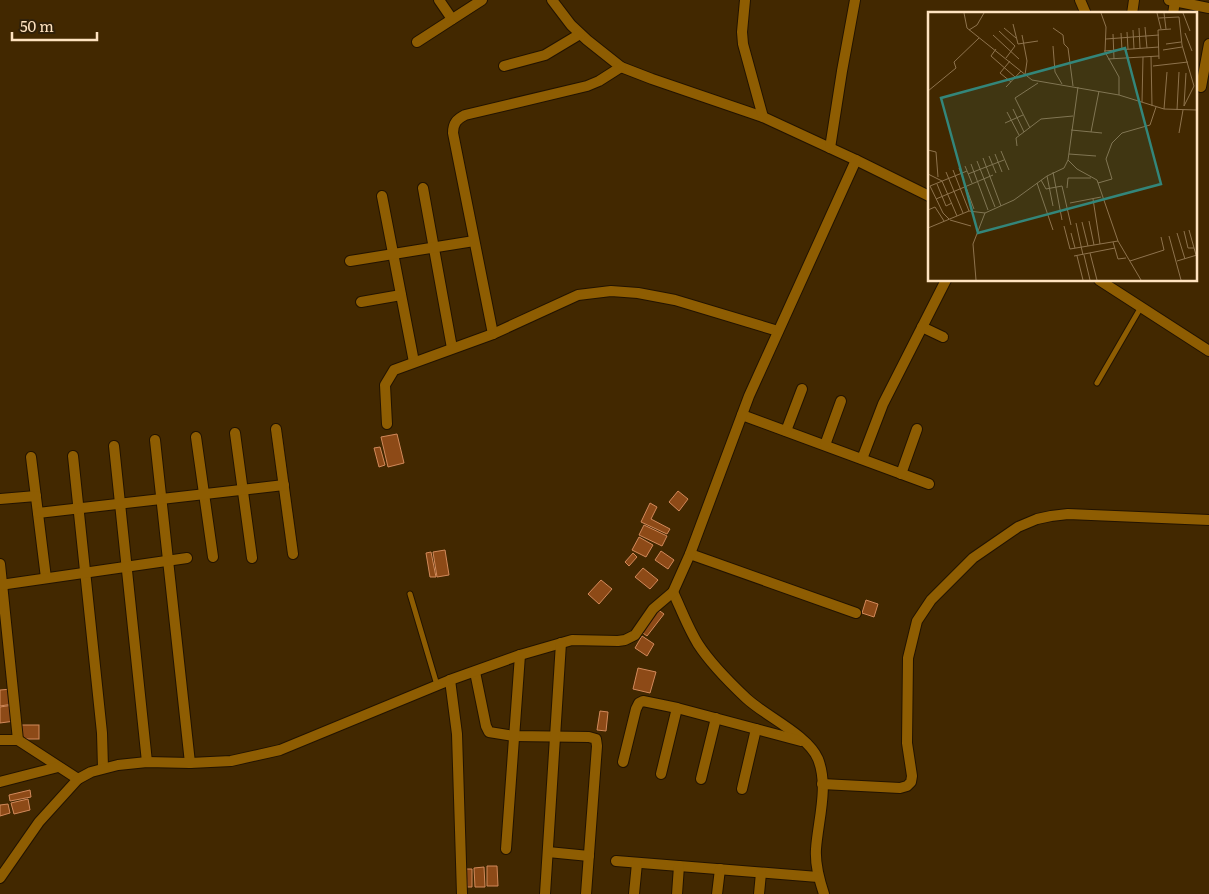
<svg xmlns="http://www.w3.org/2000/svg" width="1209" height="894" font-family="Literata,serif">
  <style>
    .building { fill: #8d4a17; stroke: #d2895a }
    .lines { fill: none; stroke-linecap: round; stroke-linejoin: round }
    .lane-casing { stroke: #221300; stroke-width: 7 }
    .street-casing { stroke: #221300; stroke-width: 12 }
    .lane { stroke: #8e5d02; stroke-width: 5 }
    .street { stroke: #8e5d02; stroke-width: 10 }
    .inset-road { fill: none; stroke: #8e734d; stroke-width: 1 }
    .view { fill: #33867a; fill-opacity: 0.15; stroke: #33867a; stroke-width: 2.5 }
    .inset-edge { fill: none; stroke: #ffe3c0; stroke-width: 2.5 }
  </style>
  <rect width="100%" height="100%" fill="#422800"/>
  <!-- building -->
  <g class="building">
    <path d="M397 434 404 463 388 467 381 437Z"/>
    <path d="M380 447 385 465 379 467 374 448Z"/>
    <path d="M678 491 688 499 679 511 669 502Z"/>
    <path d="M650 503 657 507 651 519 670 529 667 534 641 522Z"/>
    <path d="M644 525 667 536 662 546 639 535Z"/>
    <path d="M639 537 653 545 646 557 632 550Z"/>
    <path d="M445 550 449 575 437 577 433 552Z"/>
    <path d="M661 551 674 560 668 569 655 560Z"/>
    <path d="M431 552 436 577H430L426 553Z"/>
    <path d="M633 553 637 557 629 566 625 562Z"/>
    <path d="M643 568 658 580 650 589 635 577Z"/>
    <path d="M601 580 612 589 599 604 588 594Z"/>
    <path d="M866 600 878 604 874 617 862 613Z"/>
    <path d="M657 609 664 614 647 636 640 631Z"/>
    <path d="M642 636 654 644 647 656 635 648Z"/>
    <path d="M638 668 656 672 650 693 633 689Z"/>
    <path d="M12 689 13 704 0 706V690Z"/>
    <path d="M13 705 15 721 0 723V707Z"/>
    <path d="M600 711 608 712 606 731 597 730Z"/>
    <rect x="21" y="725" width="18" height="14"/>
    <path d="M30 790 31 797 10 801 9 795Z"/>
    <path d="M28 799 30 810 14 814 11 803Z"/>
    <path d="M8 804 10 813 0 816V805Z"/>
    <path d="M487 866H497L498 886H487Z"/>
    <path d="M484 867 485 887H475L474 868Z"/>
    <path d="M466 869H472V887H467Z"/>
  </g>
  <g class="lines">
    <!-- lane casing -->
    <g class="lane-casing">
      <g id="lane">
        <path d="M1097 383 1141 307"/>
        <path d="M410 594 437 685"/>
      </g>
    </g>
    <!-- street casing -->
    <g class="street-casing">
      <g id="street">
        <path d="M439 0 452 19"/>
        <path d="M552 0 571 25 587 40 621 67 652 79 763 117 856 160 929 196"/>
        <path d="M745 0 742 32 743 44 763 117"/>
        <path d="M1080 0 1086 14"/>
        <path d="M1169 0 1209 8"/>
        <path d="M1132 14 1134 0"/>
        <path d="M1173 14 1175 1"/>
        <path d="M417 42 482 0"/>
        <path d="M504 66 545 55 580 34"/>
        <path d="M1201 87 1209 44"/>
        <path d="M830 148 842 71 855 0"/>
        <path d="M423 188 452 348"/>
        <path d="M382 196 414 362"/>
        <path d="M350 261 474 241"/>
        <path d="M1099 280 1209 351"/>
        <path d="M361 302 401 295"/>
        <path d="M922 327 943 337"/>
        <path d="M493 334 453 133C453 123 457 119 465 115L587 86 599 81 621 67"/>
        <path d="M742 415 929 484"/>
        <path d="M387 424 385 385 394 370 493 334 578 295 611 291 638 293 675 300 778 331"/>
        <path d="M276 429 293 554"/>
        <path d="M786 431 802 389"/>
        <path d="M235 433 252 558"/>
        <path d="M196 437 213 557"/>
        <path d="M155 440 190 763"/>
        <path d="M825 445 841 401"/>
        <path d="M114 446 147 762"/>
        <path d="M73 456 102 733 103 768"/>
        <path d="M31 457 46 578"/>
        <path d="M862 459 883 404 946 280"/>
        <path d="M901 474 917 429"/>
        <path d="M0 499 36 496"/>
        <path d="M38 513 284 485"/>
        <path d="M690 554 856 613"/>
        <path d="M0 564 18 740"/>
        <path d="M0 585 187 558"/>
        <path d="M673 592C681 609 688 628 698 644 711 664 729 682 746 698 765 716 808 735 818 759 829 787 818 820 816 849 815 865 819 879 824 894"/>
        <path d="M475 672 486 726 489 732 514 736 589 737 596 739 597 746 586 894"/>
        <path d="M450 680 457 734 462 894"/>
        <path d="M0 740H18L78 779"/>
        <path d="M623 762 636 709 639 703 643 701 677 708 801 741"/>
        <path d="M661 774 677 708"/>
        <path d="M701 779 716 718"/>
        <path d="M0 782 58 767"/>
        <path d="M822 784 900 788 907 786 911 782 912 776 907 743 908 658 917 621 931 600 973 558 1018 527 1037 519 1051 516 1068 514 1209 520"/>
        <path d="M742 789 756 729"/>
        <path d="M506 849 520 655"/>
        <path d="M548 852 589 856"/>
        <path d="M616 861 818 877"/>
        <path d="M0 878 39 822 78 779 91 772 118 765 147 762 190 763 231 761 280 750 450 680 520 655 572 640 618 641 625 640 635 635 653 609 673 592 690 554 749 396 856 160"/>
        <path d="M545 894 561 643"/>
        <path d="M634 894 637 863"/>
        <path d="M677 894 679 866"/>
        <path d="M717 894 720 869"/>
        <path d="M759 894 761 873"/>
      </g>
    </g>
    <!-- lane -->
    <use href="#lane" class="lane"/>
    <!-- street -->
    <use href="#street" class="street"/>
  </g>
  <!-- overview -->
  <g transform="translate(928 12)">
    <rect width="269" height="269" fill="#422800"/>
    <path class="inset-road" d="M36 1 39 16 104 68 191 83 236 97 269 98M173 1 178 15 177 40 191 65V83M229 1 233 17M236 1 238 17M255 1 262 19M231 6 251 5 254 33 266 74 256 94M85 12 90 32 110 29M217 15 219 36M76 16 88 26M125 16 135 23 136 32 140 36 145 74M211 16 212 36M41 18 49 13 56 1M205 18 206 37M71 19 87 34 78 46M199 20 200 37M193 21 194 38M257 21 264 39M185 22 186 47M65 23 91 47M94 23 99 49 97 63M178 27 231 23M238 32 253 30M125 34 127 60 134 72M68 37 63 44 87 65M235 38 254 35M176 39 231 35M223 44 224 94M180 47 231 44M231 47 230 18 243 17M82 49 72 61 83 70M225 54 260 50M78 75 93 59M0 79 28 56 26 50 51 26M214 90 215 45M256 94 258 61M85 97 96 120M236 97 239 60M249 98 251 60M79 100 91 123M77 111 95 103M102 116 87 86 110 71M143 118 174 121M163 120 171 79M251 121 255 98M89 134 88 126 113 107 145 104M0 138 8 140 10 165M73 139 81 158M67 142 74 160M141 142 168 144M61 144 68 161M55 146 73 194M140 148 149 157 169 168 190 229 213 268M49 149 67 195M43 152 60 198M37 154 44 171M31 156 46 197M25 158 41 199M18 160 35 201M125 160 134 208M0 162 14 169 29 204M40 162 76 148M119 164 125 194M113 168 118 177 134 174 143 213M109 171 125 218M170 171 184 167 178 147 184 131 194 121 222 113 228 95M9 172 18 194 24 191M139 176 140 166H163M8 187 65 163M165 187 172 232M142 191 173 185M0 198 7 195 16 209M21 207 15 201 2 174 39 159M22 208 43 214M161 209 166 233M154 210 160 234M148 211 155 243M136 214 142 237 190 229M0 216 41 199 57 201M261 218 268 243M256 219 260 236H266M143 221 147 236M249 221 257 247M241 224 253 268M185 230 190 247 198 246M162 241 169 268M156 243 162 268M146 244 187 236M149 244 155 268M202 249 236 238 233 225M249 249 269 243M48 268 45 232 57 201 86 188 119 164 136 156 140 148 150 75"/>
    <path class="view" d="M197 36 233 172 50 221 13 86Z"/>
    <rect width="269" height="269" class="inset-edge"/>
  </g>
  <!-- scale -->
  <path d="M12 32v8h85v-8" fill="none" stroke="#ffe3c0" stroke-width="2.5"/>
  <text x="20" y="32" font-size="15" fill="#ffe3c0" stroke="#312109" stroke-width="4" paint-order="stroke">50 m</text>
</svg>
